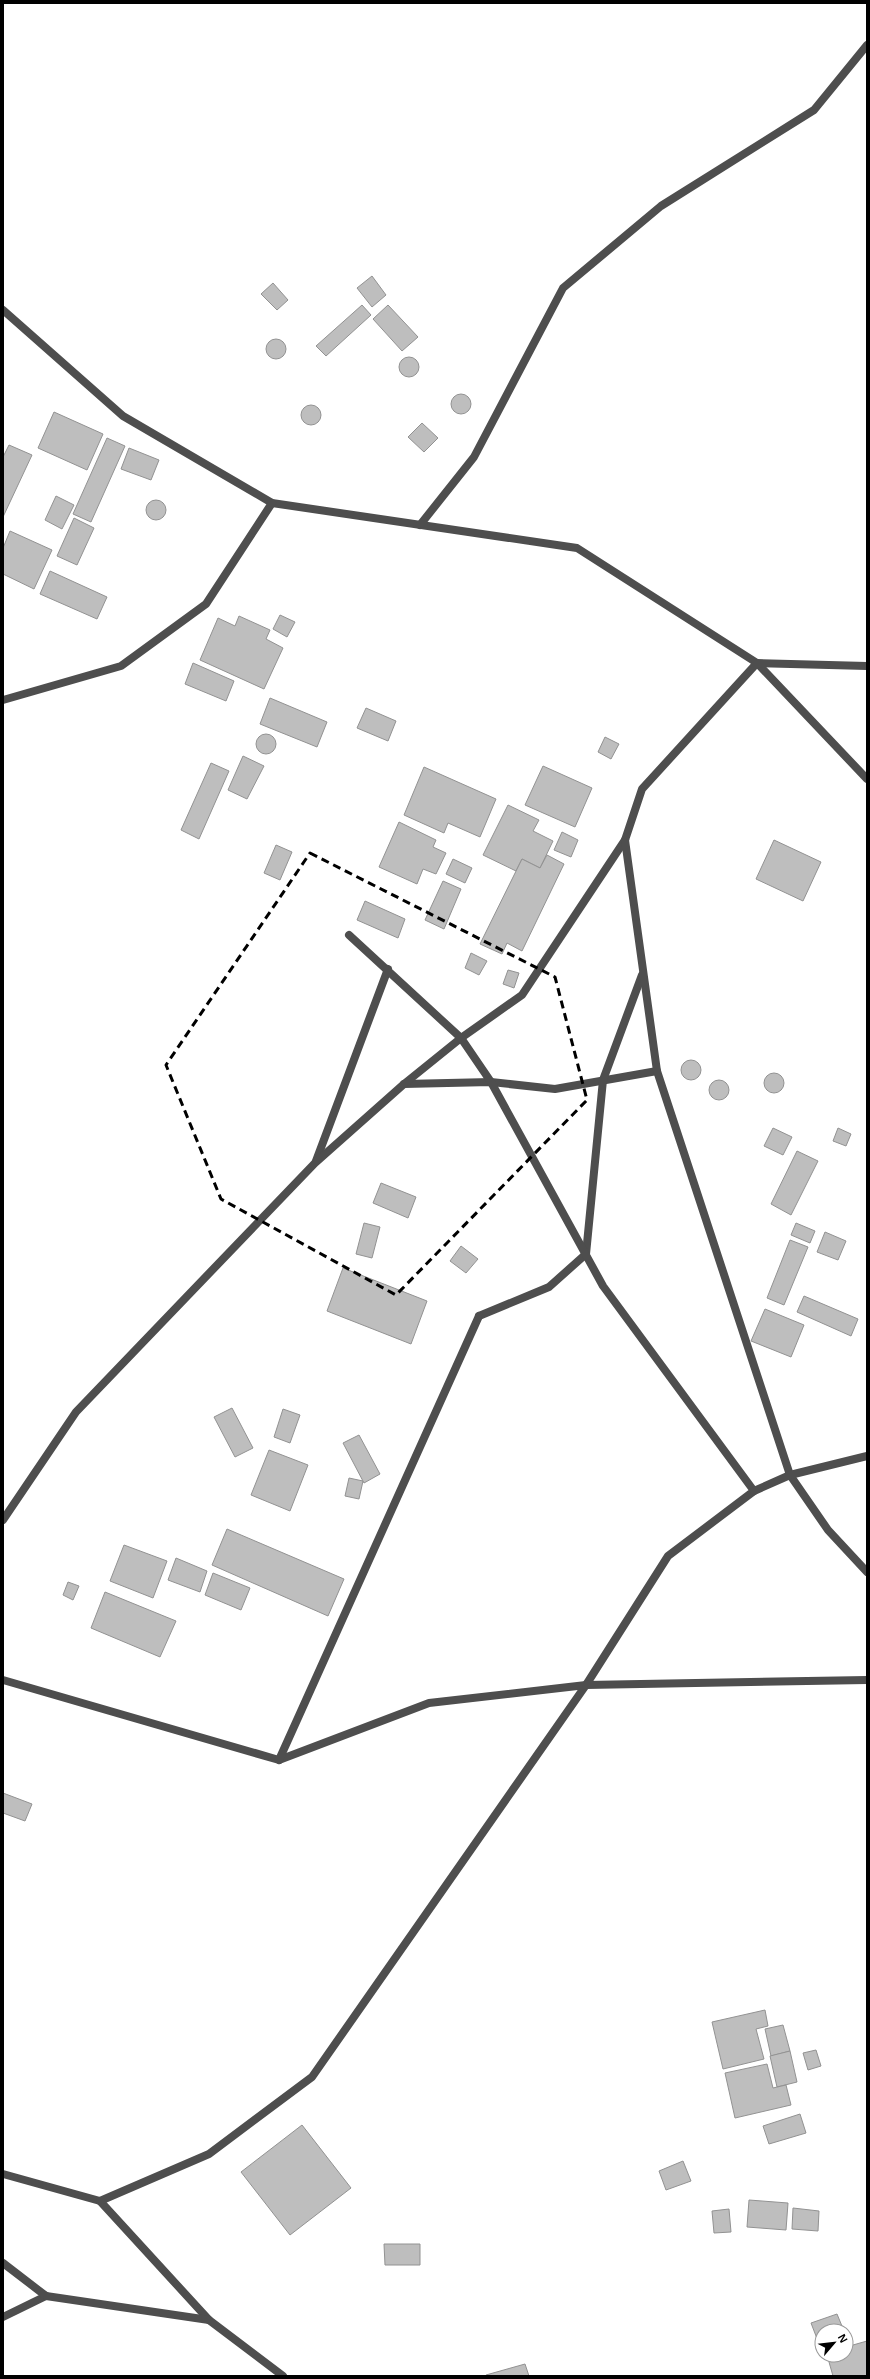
<svg xmlns="http://www.w3.org/2000/svg" width="870" height="2379" font-family="Arial,sans-serif">
  <style>
    .building { fill: #bebebe; stroke: #929292 }
    .lines { fill: none; stroke-linecap: round; stroke-linejoin: round }
    .lane { stroke: #4e4e4e; stroke-width: 8 }
    .street { stroke: #4e4e4e; stroke-width: 8 }
    .marked { fill: none; stroke: #000; stroke-width: 3; stroke-dasharray: 8 5; stroke-linejoin: round }
  </style>
  <rect width="100%" height="100%" fill="#fff"/>
  <!-- building -->
  <g class="building">
    <path d="M372 276 386 295 372 307 357 288Z"/>
    <path d="M273 283 288 300 277 310 261 294Z"/>
    <path d="M362 305 371 315 326 356 316 346Z"/>
    <path d="M388 305 418 337 402 351 373 319Z"/>
    <circle cx="276" cy="349" r="10"/>
    <circle cx="409" cy="367" r="10"/>
    <circle cx="461" cy="404" r="10"/>
    <circle cx="311" cy="415" r="10"/>
    <path d="M54 412 103 434 87 470 38 448Z"/>
    <path d="M422 423 438 438 424 452 408 437Z"/>
    <path d="M107 438 125 446 91 522 73 514Z"/>
    <path d="M9 445 32 455 3 517V457Z"/>
    <path d="M129 448 159 460 151 480 121 469Z"/>
    <path d="M56 496 74 505 62 529 45 520Z"/>
    <circle cx="156" cy="510" r="10"/>
    <path d="M74 518 94 528 77 565 57 556Z"/>
    <path d="M10 531 52 550 34 589 3 574V548Z"/>
    <path d="M50 571 107 597 97 619 40 594Z"/>
    <path d="M280 615 295 622 287 637 273 629Z"/>
    <path d="M239 616 270 630 266 639 283 648 264 689 200 660 218 618 235 626Z"/>
    <path d="M193 663 234 681 226 701 185 684Z"/>
    <path d="M270 698 327 722 317 747 260 724Z"/>
    <path d="M366 708 396 721 388 741 357 728Z"/>
    <circle cx="266" cy="744" r="10"/>
    <path d="M605 737 619 744 611 759 598 752Z"/>
    <path d="M243 756 264 766 247 799 228 790Z"/>
    <path d="M211 763 229 771 199 839 181 830Z"/>
    <path d="M543 766 592 788 575 827 525 805Z"/>
    <path d="M424 767 496 799 480 837 448 823 444 833 404 815Z"/>
    <path d="M508 805 539 820 533 831 553 841 540 868 522 859 516 871 483 855Z"/>
    <path d="M399 822 436 840 433 847 446 853 436 874 423 869 417 884 379 867Z"/>
    <path d="M562 832 578 840 571 857 554 850Z"/>
    <path d="M774 840 821 862 803 901 756 879Z"/>
    <path d="M276 845 292 852 280 880 264 873Z"/>
    <path d="M547 855 564 864 522 951 507 943 502 954 480 944 522 859 540 868Z"/>
    <path d="M453 859 472 868 465 883 446 874Z"/>
    <path d="M443 881 461 889 444 929 425 920Z"/>
    <path d="M365 901 405 919 398 938 357 920Z"/>
    <path d="M471 953 487 961 479 975 465 968Z"/>
    <path d="M508 970 519 973 514 988 503 984Z"/>
    <circle cx="691" cy="1070" r="10"/>
    <circle cx="774" cy="1083" r="10"/>
    <circle cx="719" cy="1090" r="10"/>
    <path d="M773 1128 792 1137 783 1155 764 1146Z"/>
    <path d="M838 1128 851 1134 846 1146 833 1141Z"/>
    <path d="M797 1151 818 1161 791 1215 771 1204Z"/>
    <path d="M381 1183 416 1197 408 1218 373 1203Z"/>
    <path d="M364 1223 380 1227 372 1258 356 1254Z"/>
    <path d="M796 1223 815 1231 810 1243 791 1235Z"/>
    <path d="M825 1232 846 1241 838 1260 817 1252Z"/>
    <path d="M790 1240 808 1247 784 1305 767 1298Z"/>
    <path d="M461 1246 478 1259 466 1273 450 1261Z"/>
    <path d="M343 1268 427 1301 411 1344 327 1311Z"/>
    <path d="M804 1296 858 1319 851 1336 797 1312Z"/>
    <path d="M765 1309 804 1325 791 1357 751 1341Z"/>
    <path d="M232 1408 253 1448 235 1457 214 1417Z"/>
    <path d="M283 1409 300 1415 290 1443 274 1437Z"/>
    <path d="M359 1435 380 1474 364 1483 343 1443Z"/>
    <path d="M269 1450 308 1465 290 1511 251 1495Z"/>
    <path d="M349 1478 363 1481 359 1499 345 1496Z"/>
    <path d="M227 1529 344 1579 328 1616 212 1565Z"/>
    <path d="M124 1545 167 1561 153 1598 110 1581Z"/>
    <path d="M176 1558 207 1571 200 1592 168 1580Z"/>
    <path d="M213 1573 250 1588 241 1610 205 1595Z"/>
    <path d="M68 1582 79 1586 73 1600 63 1595Z"/>
    <path d="M105 1592 176 1621 160 1657 91 1628Z"/>
    <path d="M3 1793 32 1804 25 1821 3 1813Z"/>
    <path d="M765 2010 768 2026 756 2029 764 2059 723 2069 712 2022Z"/>
    <path d="M783 2025 790 2051 771 2056 765 2029Z"/>
    <path d="M816 2050 821 2066 808 2070 803 2053Z"/>
    <path d="M790 2051 797 2082 777 2087 770 2056Z"/>
    <path d="M767 2064 773 2088 786 2085 791 2105 735 2118 725 2073Z"/>
    <path d="M800 2114 806 2133 769 2144 763 2126Z"/>
    <path d="M302 2125 351 2188 290 2235 241 2172Z"/>
    <path d="M683 2161 691 2181 666 2190 659 2171Z"/>
    <path d="M749 2200 788 2203 786 2230 747 2227Z"/>
    <path d="M793 2208 819 2211 818 2231 792 2229Z"/>
    <path d="M729 2209 731 2232 714 2233 712 2211Z"/>
    <path d="M384 2244H420V2265H385Z"/>
    <path d="M837 2314 844 2331H822L821 2349 811 2323Z"/>
    <path d="M867 2341V2376H833L827 2355H846V2347Z"/>
    <path d="M525 2364 529 2376H486V2375Z"/>
  </g>
  <g class="lines">
    <!-- lane -->
    <g class="lane">
      <path d="M404 1084 491 1082 555 1089 657 1071"/>
      <path d="M316 1161 388 969"/>
      <path d="M479 1316 549 1287 586 1254 603 1080 642 975"/>
      <path d="M3 1520 76 1412 315 1163 404 1084 461 1038 522 995 625 840"/>
      <path d="M3 2174 100 2201 209 2320"/>
      <path d="M100 2201 209 2154 312 2077 586 1685 668 1556 754 1491 603 1286 491 1082 461 1038 349 935"/>
      <path d="M3 2317 46 2296"/>
    </g>
    <!-- street -->
    <g class="street">
      <path d="M3 310 123 416 272 503 577 548 757 663 867 779"/>
      <path d="M420 525 474 457 563 288 661 206 814 110 867 45"/>
      <path d="M867 666 757 663 642 789 625 840 657 1071 790 1475 828 1530 867 1572"/>
      <path d="M3 700 121 666 206 604 272 503"/>
      <path d="M754 1491 790 1475 867 1456"/>
      <path d="M3 1680 279 1760 429 1703 586 1685 867 1680"/>
      <path d="M279 1760 479 1316"/>
      <path d="M3 2263 46 2296 209 2320 283 2376"/>
    </g>
  </g>
  <!-- marked area -->
  <path class="marked" d="M310 853 555 977 587 1100 396 1295 221 1199 166 1065Z"/>
  <!-- border -->
  <rect width="870" height="2379" fill="none" stroke="#000000" stroke-width="8"/>
  <!-- north arrow -->
  <g transform="translate(834 2343) rotate(62)"><circle r="19" fill="#ffffff" stroke="#999999"/>
  <path d="M0-3L7 15L0 10L-7 15Z" fill="#000000"/>
  <text y="-6" font-size="11" font-weight="bold" text-anchor="middle" fill="#000000">N</text>
  </g>
</svg>
